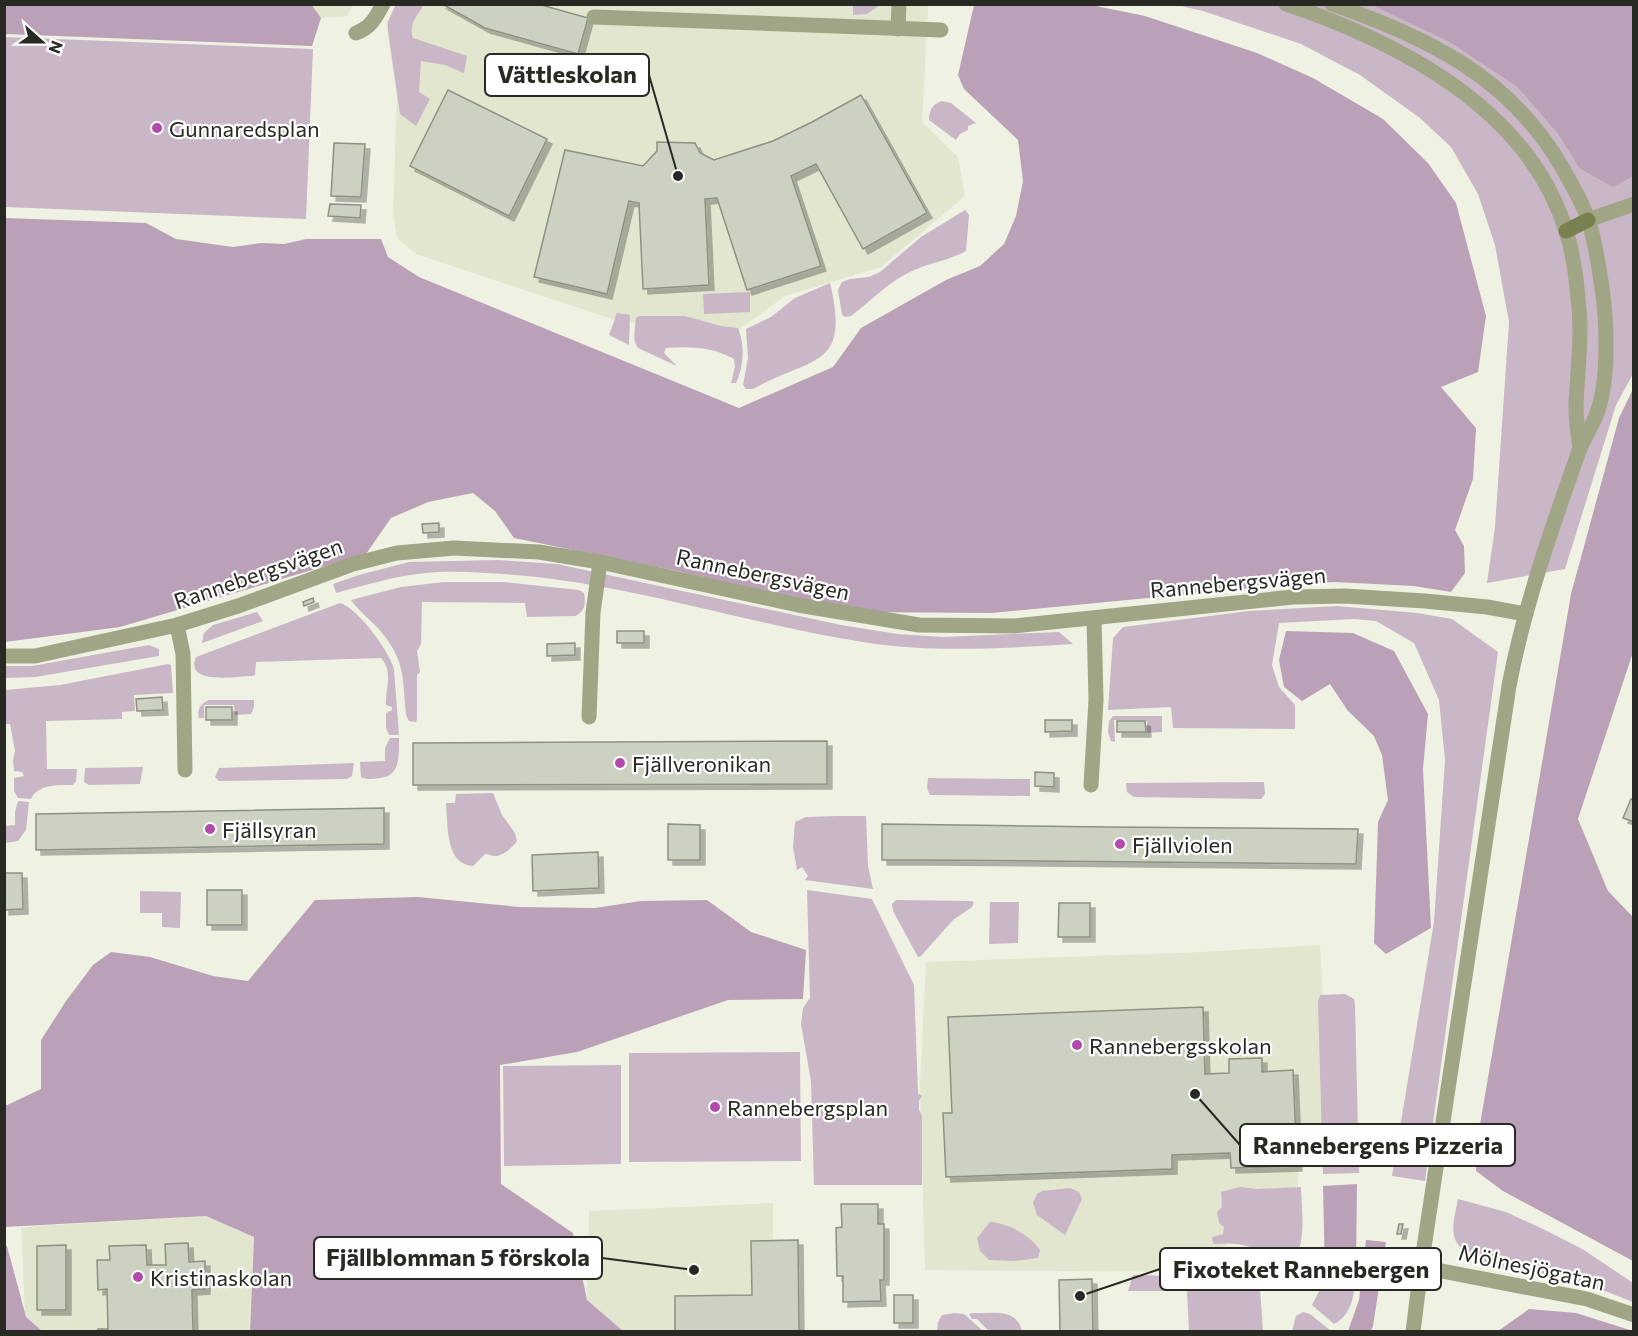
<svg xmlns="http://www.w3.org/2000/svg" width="1638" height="1336" font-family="Commissioner,sans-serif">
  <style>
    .built { fill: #e2e6cf }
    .green { fill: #c9b6c6 }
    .forest { fill: #baa1b8 }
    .building { fill: #cdd1c1; stroke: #8e9182; stroke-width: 1.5; filter: url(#shadow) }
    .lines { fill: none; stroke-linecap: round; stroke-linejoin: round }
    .street { stroke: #9fa585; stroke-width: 15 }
    .secondary { stroke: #798150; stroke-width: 15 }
    .poi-dot { fill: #b24aad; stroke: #fff; stroke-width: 2 }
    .labels { text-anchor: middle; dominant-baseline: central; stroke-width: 4.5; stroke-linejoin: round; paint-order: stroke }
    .poi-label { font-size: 22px; fill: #282923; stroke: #fff; text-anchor: start }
    .street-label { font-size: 22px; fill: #282923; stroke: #fff }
    .leader { fill: none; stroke: #282923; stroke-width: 2 }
    .callout-dot { fill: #282923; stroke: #fff; stroke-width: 2 }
    .callout { fill: #fff; stroke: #282923; stroke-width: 2 }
    .callout-label { font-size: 24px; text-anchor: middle; font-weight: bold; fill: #282923 }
  </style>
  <defs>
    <filter id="shadow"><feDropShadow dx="5" dy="5" stdDeviation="0" flood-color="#0004"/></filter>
  </defs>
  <rect width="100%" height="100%" fill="#eff2e2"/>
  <!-- built -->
  <g class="built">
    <path d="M397 4 928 5 922 122 958 157 965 196 881 267 785 296 730 336 618 321 416 254 397 238 393 214 397 97 386 23Z"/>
    <path d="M311 5H353L347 16 321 18Z"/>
    <path d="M1320 945 1326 1048 1329 1166 1299 1168 1297 1197 1186 1272 925 1270 920 1086 926 962 1202 952Z"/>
    <path d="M773 1203V1239H799L800 1331H623L587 1300 589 1211Z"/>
    <path d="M206 1216 254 1237 249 1331H26L21 1227Z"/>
  </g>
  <!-- green -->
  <g class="green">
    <path d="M396 4 422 5V8C415 19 409 24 413 38L467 56 464 73 445 65 421 61 419 92 430 99 416 126 400 114 388 30V22Z"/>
    <path d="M853 5V4L880 5 867 14 853 15Z"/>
    <path d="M1177 5H1371L1449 42 1517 87 1557 133 1579 168 1633 176V374L1616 405 1565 569 1487 583 1495 527 1509 322 1495 245 1478 194 1451 147 1420 118 1360 75 1301 44 1203 11Z"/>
    <path d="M5 37 313 49 306 219 5 207Z"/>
    <path d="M942 101 951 103 976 123 968 126V130L960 134 956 140 929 120C929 111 932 104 942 101Z"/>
    <path d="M965 210 969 215 966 251C948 261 927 263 908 273 887 283 870 302 851 316L846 317 842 315 838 290 842 282 850 279 869 277 880 272 921 237Z"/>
    <path d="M830 283C851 370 811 356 753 389H746L743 385 748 358 746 329 771 317 795 298Z"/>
    <path d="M750 292V312L704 314 703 294Z"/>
    <path d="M617 313 630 315 629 345 609 335Z"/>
    <path d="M639 316H685L721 326 738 328C745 345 744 367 736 383H731L735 367 734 359C714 347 689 346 666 348L664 353 677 366 638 348C632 341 635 327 636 318Z"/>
    <path d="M498 560 557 564 841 625 898 634 943 637 1059 632 1073 644C1005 648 936 653 869 643 750 625 636 585 516 575 487 573 454 570 425 573 395 576 365 585 336 593L333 584 359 575 409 562Z"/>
    <path d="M444 582H504L579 590 584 593C586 604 585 611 575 616L527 617 525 603 422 602 421 644 417 651 420 672 417 675V719L416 722 409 721 406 715C402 675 406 660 377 627 368 618 358 610 351 600L401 587Z"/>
    <path d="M340 603C358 608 389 651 394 669L399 735H389L386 728V713L392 710V707L386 705C385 689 394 673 381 658L256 662 255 675 253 676C237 676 184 686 196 657Z"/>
    <path d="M1337 606 1417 613 1452 619 1498 652 1425 1181 1392 1176 1434 922 1445 760 1439 700 1414 643 1376 621 1354 619 1279 623 1272 665 1279 687 1295 705V729L1173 728 1171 707 1108 710 1113 638 1123 627 1249 611Z"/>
    <path d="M257 612 263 621 202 643 204 633 213 625Z"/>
    <path d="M149 645 159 649V656L35 677 5 678V666H32Z"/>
    <path d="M168 664 171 665 173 693 134 695 135 711 122 712V719L46 721 47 769H77L76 781 73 785C58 785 38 784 31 799L18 798 14 791V778L24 776 22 772 14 771 13 760 15 751 10 724H5V690L60 685Z"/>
    <path d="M209 700H254V707L251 714 235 715 234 705H204V718H199C197 709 200 704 209 700Z"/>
    <path d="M1113 716H1162V732L1147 733V721L1114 720 1115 742 1111 741 1108 732 1109 721Z"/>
    <path d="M390 738H399C399 754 401 776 380 778 373 779 367 780 361 777L360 762 385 761V748Z"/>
    <path d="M354 763 352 776 347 779 219 781 215 777 219 768Z"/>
    <path d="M143 767 140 784 89 785 84 782 85 768Z"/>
    <path d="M928 778 1030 779V796L930 795 927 788Z"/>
    <path d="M1264 782 1265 794 1261 799 1134 797 1127 792 1126 783Z"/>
    <path d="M493 793 502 815 515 833 517 841C513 847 503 856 495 856 492 856 488 854 485 854L473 866C445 865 448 824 446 803H455L456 794Z"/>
    <path d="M18 801 29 802 26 830 18 841 5 843V826L15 825V812Z"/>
    <path d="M838 816H866L868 866 873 889 805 880 808 876 802 867 797 870 793 847 795 822 806 817Z"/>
    <path d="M807 890 872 899 914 985 918 1093 922 1096 919 1101V1110L922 1116V1185H814L811 1081 801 1024 803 1008 810 998Z"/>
    <path d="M140 891 181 892 180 928 162 927V913H140Z"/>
    <path d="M896 900 972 901 974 902 972 907 953 920 920 957H918L893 911 892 904Z"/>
    <path d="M990 902H1019L1018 943 989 944Z"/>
    <path d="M1345 994 1354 999 1355 1005 1359 1173 1323 1174 1318 1002 1320 995Z"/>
    <path d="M800 1052 801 1161 629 1162V1053Z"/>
    <path d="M621 1065V1164L504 1166 503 1066Z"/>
    <path d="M1240 1187 1257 1189 1301 1187C1301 1204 1311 1269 1279 1262 1272 1260 1265 1254 1259 1251 1244 1243 1229 1243 1213 1244L1212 1237 1223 1234 1224 1227 1219 1223 1217 1212 1222 1207 1221 1192Z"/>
    <path d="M1070 1188 1079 1192 1082 1199 1065 1235 1037 1215 1033 1203 1037 1194 1042 1191Z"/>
    <path d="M1458 1199 1506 1212 1543 1229 1584 1250 1633 1283V1302C1621 1298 1608 1291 1594 1288 1560 1280 1477 1274 1457 1243 1449 1231 1456 1212 1458 1199Z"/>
    <path d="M990 1222C1008 1223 1030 1235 1040 1250L1038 1258 1014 1261 989 1260 980 1251 977 1238Z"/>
    <path d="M1133 1275 1220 1277 1260 1289 1263 1331H1189L1187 1291H1128Z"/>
    <path d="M1355 1275C1355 1293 1352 1315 1334 1324L1312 1305 1325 1280Z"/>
    <path d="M1303 1312 1310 1314 1331 1331H1292L1296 1316Z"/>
    <path d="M955 1313 964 1314 983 1331H937L938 1322 942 1315Z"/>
    <path d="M972 1313C992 1314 1016 1307 1022 1331H989L977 1319H972L969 1314Z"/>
  </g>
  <!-- forest -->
  <g class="forest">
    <path d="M311 4 321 18 312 46 5 34V5Z"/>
    <path d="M974 5H1091L1145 16 1257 53 1313 78 1383 119 1428 163 1456 203 1486 316 1478 372 1441 387 1476 428 1473 479 1455 530 1464 546 1465 573 1451 592 1414 586 1334 582 1282 585 992 613 849 612 677 571 514 538 495 511 473 493 428 502 391 518 366 554 120 627 5 642V218L146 223 176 239 233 247 261 243 284 244 306 239H381L388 257 419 277 739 408 833 367 861 328 946 280 980 266 1004 244 1016 216 1023 181 1018 140 964 89 958 75Z"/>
    <path d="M1371 5H1633V176L1613 187 1579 168 1557 133 1517 87 1449 42Z"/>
    <path d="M1633 389V652L1578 819 1608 891 1633 917V1261L1503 1191 1476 1171 1478 1136 1571 594 1619 418Z"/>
    <path d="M1286 631 1353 633 1394 651 1428 714 1423 769 1431 928 1386 954 1374 943 1378 822 1388 800 1382 755 1374 736 1348 711 1330 684 1302 701 1284 687 1279 660Z"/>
    <path d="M418 897 519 907 595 908 641 901 707 900 751 932 806 950 803 999 728 1000 577 1052 500 1065 501 1184 573 1233 587 1300 623 1331H250L254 1237 206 1216 5 1227V1106L41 1089V1040L66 1001 93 965 111 952 150 957 213 976 248 981 315 900Z"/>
    <path d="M1357 1184 1356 1267 1327 1275 1325 1272 1323 1186Z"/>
    <path d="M1366 1240 1386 1242 1373 1326 1371 1331H1348L1359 1300Z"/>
    <path d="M5 1246H7L26 1317 42 1331H5Z"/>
    <path d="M1529 1309 1576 1313 1633 1331H1498Z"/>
  </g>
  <!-- building -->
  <g class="building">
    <path d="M442 4H538L588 18 578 54 485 28Z"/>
    <path d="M448 90 547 139 509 216 410 166Z"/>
    <path d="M861 95 927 213 863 249 816 164 791 176 821 266 747 290 717 198 705 199 709 285 643 289 639 203 629 201 607 294 534 277 565 150 643 166 657 151V142L695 143 700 153 714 160 773 141 812 122Z"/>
    <path d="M334 143 365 144 361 197 331 196Z"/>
    <path d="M330 204 361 205 360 218 328 216Z"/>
    <path d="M439 523V532L423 533 422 524Z"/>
    <path d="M313 598 314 602 304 606 303 602Z"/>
    <rect x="617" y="631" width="27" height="12"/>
    <path d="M575 643V655L547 656V644Z"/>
    <path d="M162 697 163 710 137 711 136 699Z"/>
    <rect x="206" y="707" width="26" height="13"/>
    <path d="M1045 720H1072V731L1045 732Z"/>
    <path d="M1117 721H1145L1146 732H1117Z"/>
    <path d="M827 741V784L413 785V743Z"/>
    <path d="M1035 772 1054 773V787L1035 786Z"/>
    <path d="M1631 799 1634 800V822L1623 818Z"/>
    <path d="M384 808V844L36 850V814Z"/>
    <path d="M668 824 700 825V860H668Z"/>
    <path d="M882 824 1108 827 1358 829 1356 864 924 860H882Z"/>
    <path d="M598 852 599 888 533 891 532 855Z"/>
    <path d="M4 873H22L23 909 4 910Z"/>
    <rect x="207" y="890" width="35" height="35"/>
    <path d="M1059 903H1090V937H1058Z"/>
    <path d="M1203 1007 1205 1074 1229 1073V1059L1262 1058V1072L1293 1070 1297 1166 1231 1168 1230 1153 1172 1155V1169L946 1177 943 1113H952L948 1017Z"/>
    <path d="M841 1204H878V1224H884V1280H880L881 1301 843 1302V1276H837L836 1228 842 1227Z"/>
    <path d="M1399 1224H1403L1401 1234H1397Z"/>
    <path d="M798 1240 799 1332H675V1296L752 1295 751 1241Z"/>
    <path d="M188 1243 189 1262 205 1261V1289L192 1290 193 1332H98V1329H108L107 1289 98 1290 97 1260H110L109 1246 146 1245 147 1265H166L165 1244Z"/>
    <path d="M66 1245V1310H37V1246Z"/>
    <path d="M1092 1279 1093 1332H1060L1059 1280Z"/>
    <rect x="894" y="1295" width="19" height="28"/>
  </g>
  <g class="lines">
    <!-- street -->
    <g class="street">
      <path d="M1286 4C1398 42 1529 109 1566 231 1573 252 1576 276 1578 298 1583 335 1577 370 1576 407 1576 421 1578 435 1580 448"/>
      <path d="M1332 4C1428 38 1510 76 1563 169 1572 185 1583 203 1589 222 1595 243 1599 266 1602 288 1607 322 1609 377 1598 410 1594 424 1584 437 1579 451 1552 527 1524 607 1509 686L1421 1267 1413 1332"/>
      <path d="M594 17 941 30"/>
      <path d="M898 29 899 4"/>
      <path d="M356 33C371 28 376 17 383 4"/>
      <path d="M1588 220 1634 204"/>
      <path d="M177 625 183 654 185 770"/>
      <path d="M4 656H35L177 625 238 606 353 564 397 553 454 548 539 552 600 562 798 605 919 625 1014 626 1293 597 1345 596 1425 601 1487 607 1526 614"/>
      <path d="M589 717 593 613 600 562"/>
      <path d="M1091 785 1096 700 1094 618"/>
      <path d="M1421 1267 1587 1299 1634 1315"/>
    </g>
    <!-- secondary -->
    <path class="secondary" d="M1566 231 1588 220"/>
  </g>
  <!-- markers -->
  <g class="poi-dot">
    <circle cx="157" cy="128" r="6"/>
    <circle cx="620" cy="763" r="6"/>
    <circle cx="210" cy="829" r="6"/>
    <circle cx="1120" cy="844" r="6"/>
    <circle cx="1077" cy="1045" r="6"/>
    <circle cx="715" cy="1107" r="6"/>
    <circle cx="138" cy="1277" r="6"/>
  </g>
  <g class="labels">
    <!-- poi labels -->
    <g class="poi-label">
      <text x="169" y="128">Gunnaredsplan</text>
      <text x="632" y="763">Fjällveronikan</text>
      <text x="222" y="829">Fjällsyran</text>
      <text x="1132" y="844">Fjällviolen</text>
      <text x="1089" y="1045">Rannebergsskolan</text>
      <text x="727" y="1107">Rannebergsplan</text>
      <text x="150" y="1277">Kristinaskolan</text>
    </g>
    <!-- street labels -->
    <g class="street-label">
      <text transform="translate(258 573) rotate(-19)">Rannebergsvägen</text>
      <text transform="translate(763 574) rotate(12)">Rannebergsvägen</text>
      <text transform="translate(1238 582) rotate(-5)">Rannebergsvägen</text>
      <text transform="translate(1532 1267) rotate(12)">Mölnesjögatan</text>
    </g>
  </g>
  <!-- callouts -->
  <path class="leader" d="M678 176L649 75M1195 1094L1240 1145M694 1270L602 1258M1080 1296L1160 1269"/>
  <g class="callout-dot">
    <circle cx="678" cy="176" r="6"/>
    <circle cx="1195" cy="1094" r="6"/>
    <circle cx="694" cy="1270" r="6"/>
    <circle cx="1080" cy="1296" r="6"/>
  </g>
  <g class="callout">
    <rect x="485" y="54" width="164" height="42" rx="6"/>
    <rect x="1240" y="1124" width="275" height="42" rx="6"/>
    <rect x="314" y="1237" width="288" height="42" rx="6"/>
    <rect x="1160" y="1248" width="281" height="42" rx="6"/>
  </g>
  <g class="callout-label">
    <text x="567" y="83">Vättleskolan</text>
    <text x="1378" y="1154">Rannebergens Pizzeria</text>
    <text x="458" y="1266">Fjällblomman 5 förskola</text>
    <text x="1301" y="1278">Fixoteket Rannebergen</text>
  </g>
  <!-- border -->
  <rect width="1638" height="1336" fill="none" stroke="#282923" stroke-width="12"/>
  <!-- north arrow -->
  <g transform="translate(42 42) rotate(111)" stroke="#ffffff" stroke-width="4.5" paint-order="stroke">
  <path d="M0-4.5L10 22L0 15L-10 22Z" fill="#282923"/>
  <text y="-9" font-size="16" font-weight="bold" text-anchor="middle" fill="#282923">N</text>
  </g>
</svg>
